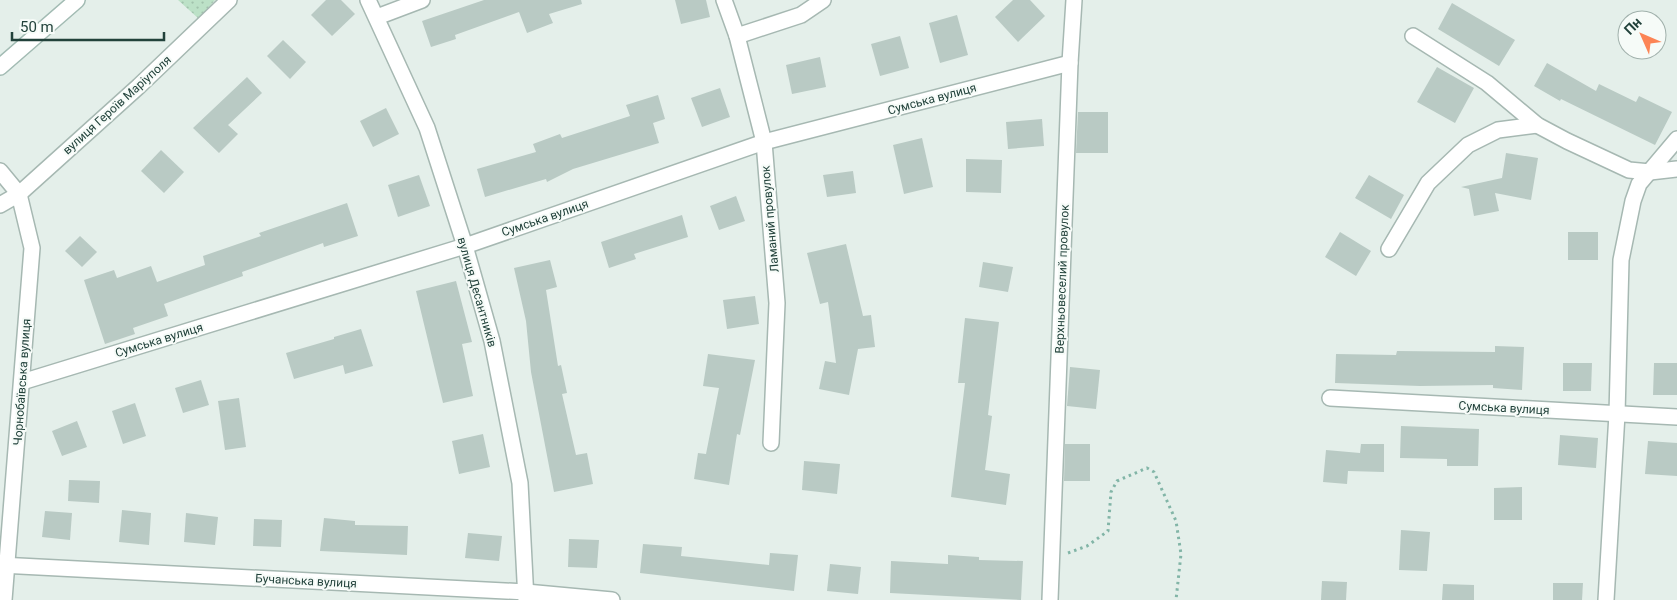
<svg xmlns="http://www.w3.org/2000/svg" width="1677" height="600" font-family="Roboto,sans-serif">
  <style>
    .park { fill: url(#park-dots) }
    .building { fill: #b9cac4 }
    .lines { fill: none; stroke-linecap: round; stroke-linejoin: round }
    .minor-casing { stroke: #a6b8b2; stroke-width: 18 }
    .tertiary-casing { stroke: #a6b8b2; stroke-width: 18 }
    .secondary-casing { stroke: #a2bbb3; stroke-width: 18 }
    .path { stroke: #82b5a7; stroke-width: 3; stroke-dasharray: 2.5 4; stroke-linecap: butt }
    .minor { stroke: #fff; stroke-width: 15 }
    .tertiary { stroke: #fff; stroke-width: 15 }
    .secondary { stroke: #fff; stroke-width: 15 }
    .labels { text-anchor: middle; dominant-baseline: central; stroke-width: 4; stroke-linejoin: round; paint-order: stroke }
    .street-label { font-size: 12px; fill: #22423b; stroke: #f6fbf8 }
  </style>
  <defs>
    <pattern id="park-dots" width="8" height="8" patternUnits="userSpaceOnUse" patternTransform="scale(1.25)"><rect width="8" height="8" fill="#bce1c7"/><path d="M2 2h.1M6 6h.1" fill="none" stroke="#a1c2ac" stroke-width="1.8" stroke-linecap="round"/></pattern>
  </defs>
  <rect width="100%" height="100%" fill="#e4efea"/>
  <!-- park -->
  <path class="park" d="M178 0H215L199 19Z"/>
  <!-- building -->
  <g class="building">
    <path d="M326 0H341L355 14 332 36 311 15Z"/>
    <path d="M484 0H581L582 4 549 14 553 23 527 33 519 12 455 35 456 39 431 47 422 21Z"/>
    <path d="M675 0H706L710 17 681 24Z"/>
    <path d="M1013 0H1030L1045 16 1018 42 995 17Z"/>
    <path d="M1452 3 1515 40 1499 66 1438 29Z"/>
    <path d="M957 15 968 55 940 63 929 23Z"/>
    <path d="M900 36 909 68 880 76 871 44Z"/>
    <path d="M283 40 306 62 290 79 267 56Z"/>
    <path d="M820 57 826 87 792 94 786 65Z"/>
    <path d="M1547 63 1596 91 1599 84 1636 102 1639 96 1672 112 1655 145 1561 99 1560 101 1534 86Z"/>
    <path d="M1437 67 1474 88 1455 123 1417 102Z"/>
    <path d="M247 77 262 93 228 125 238 134 219 153 193 128Z"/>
    <path d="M720 88 730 117 702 127 691 98Z"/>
    <path d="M658 95 665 119 653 123 659 143 573 169 547 182 546 179 485 197 477 169 536 152 533 144 560 134 562 138 630 116 626 105Z"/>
    <path d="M386 108 399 134 373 147 360 121Z"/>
    <path d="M1078 112H1108V153H1076Z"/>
    <path d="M1042 119 1044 146 1008 149 1006 122Z"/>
    <path d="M922 138 933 187 904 194 893 145Z"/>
    <path d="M161 150 184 172 164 193 141 171Z"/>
    <path d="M1506 153 1538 158 1531 200 1495 193 1499 211 1474 216 1469 189 1461 187 1502 178Z"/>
    <path d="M966 159 1002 160 1001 193 966 192Z"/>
    <path d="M853 171 856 193 827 197 823 175Z"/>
    <path d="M419 175 430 206 398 217 388 185Z"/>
    <path d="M1369 175 1404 195 1391 219 1355 198Z"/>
    <path d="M736 196 745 221 719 230 710 206Z"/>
    <path d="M347 203 358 236 324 247 323 243 242 272 243 276 164 304 168 316 133 328 135 334 105 344 84 280 114 270 117 278 151 266 157 282 205 265 203 256 261 236 259 233Z"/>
    <path d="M682 215 688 237 634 254 636 259 609 268 601 242Z"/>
    <path d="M1340 232 1371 251 1356 276 1325 257Z"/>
    <rect x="1568" y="232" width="30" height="28"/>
    <path d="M80 236 97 252 82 267 65 251Z"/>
    <path d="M846 244 863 316 871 315 875 347 858 349 849 395 819 389 825 361 836 363 828 302 820 304 807 253Z"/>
    <path d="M550 260 557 287 546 290 558 366 561 365 567 393 562 394 576 455 587 453 593 484 554 492 531 372 526 321 514 268Z"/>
    <path d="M983 262 1013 267 1008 292 979 287Z"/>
    <path d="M456 281 472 342 462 344 473 396 443 403 416 291Z"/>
    <path d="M755 296 759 324 727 329 723 300Z"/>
    <path d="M965 318 999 322 988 415 992 416 985 470 1010 474 1006 505 951 497 965 383H958Z"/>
    <path d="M361 329 373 366 345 374 343 365 294 379 286 353 334 339V337Z"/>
    <path d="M1495 346 1524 347 1522 390 1493 388V385L1420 386 1335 383 1336 354 1396 355 1397 351 1495 352Z"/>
    <path d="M708 354 755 360 740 435 737 434 729 485 694 479 698 453 706 454 719 388 703 386Z"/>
    <path d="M1563 363H1592L1591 391H1563Z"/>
    <path d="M1654 363H1677V395H1653Z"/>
    <path d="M1070 367 1100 370 1096 409 1067 406Z"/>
    <path d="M201 380 209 405 183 413 175 388Z"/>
    <path d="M239 398 246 447 225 450 218 401Z"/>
    <path d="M135 403 146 436 123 444 112 411Z"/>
    <path d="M77 421 87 447 62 456 52 431Z"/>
    <path d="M1401 426 1479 429 1478 466H1447V459L1400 458Z"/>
    <path d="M483 434 490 467 459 474 452 441Z"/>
    <path d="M1560 435 1598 438 1596 468 1558 465Z"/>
    <path d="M1648 441 1677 443V476L1645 474Z"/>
    <path d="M1065 444H1090V481H1064Z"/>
    <path d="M1361 444H1384V472L1348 471 1347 484 1323 482 1326 450 1360 453Z"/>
    <path d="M804 461 840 464 837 494 802 490Z"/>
    <path d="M69 480 100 481 99 503 68 501Z"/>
    <path d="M1522 487V520H1494V488Z"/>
    <path d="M122 510 151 513 149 545 119 542Z"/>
    <path d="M45 511 72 513 70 540 42 537Z"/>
    <path d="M186 513 218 517 215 545 184 542Z"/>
    <path d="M324 518 355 521V525L408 526 407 555 320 551Z"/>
    <path d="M254 519 282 520 281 547 253 546Z"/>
    <path d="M1401 530 1430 532 1427 571 1399 570Z"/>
    <path d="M468 533 502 536 499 561 465 558Z"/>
    <path d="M569 539 599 540 597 568 568 567Z"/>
    <path d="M643 544 682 547 681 556 769 565 770 553 798 555 794 591 640 573Z"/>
    <path d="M948 555 979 557V560L1023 561 1021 600 890 593 891 561 948 564Z"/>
    <path d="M830 564 861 567 858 594 827 591Z"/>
    <path d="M1322 581 1347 582 1346 600H1321Z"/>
    <path d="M1553 583H1583L1582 600H1553Z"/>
    <path d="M1443 584 1474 585V600H1442Z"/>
  </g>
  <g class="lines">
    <!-- minor casing -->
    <g class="minor-casing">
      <g id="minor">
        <path d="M724 0 737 36 764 142 777 303 771 443"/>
        <path d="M377 17 422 0"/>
        <path d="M737 36 801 15 823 0"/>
        <path d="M1413 36 1487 83 1537 125 1567 141 1629 170 1650 172 1677 169"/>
        <path d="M0 171 19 194 32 248 4 600"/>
        <path d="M0 205 19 194 139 86 229 0"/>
        <path d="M1389 249 1428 183 1468 145 1498 130 1537 125"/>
        <path d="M22 382 465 246 764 142 1070 63"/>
        <path d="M1330 398 1677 417"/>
        <path d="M0 565 526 592 612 600"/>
        <path d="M1050 600 1070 63 1074 0"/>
        <path d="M1606 600 1617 414 1621 260 1633 201 1639 184 1677 139"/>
      </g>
    </g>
    <!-- tertiary casing -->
    <g class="tertiary-casing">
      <path id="tertiary" d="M368 0 427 128 465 246 492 341 520 483 526 600"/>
    </g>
    <!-- secondary casing -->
    <g class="secondary-casing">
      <path id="secondary" d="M0 67 77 0"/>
    </g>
    <!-- path -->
    <path class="path" d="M1068 553 1087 546 1108 531 1111 492 1117 481 1147 468 1154 472 1176 521 1181 554 1176 600"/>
    <!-- minor -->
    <use href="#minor" class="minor"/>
    <!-- tertiary -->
    <use href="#tertiary" class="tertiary"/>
    <!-- secondary -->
    <use href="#secondary" class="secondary"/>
  </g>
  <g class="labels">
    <!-- street labels -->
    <g class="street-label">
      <text transform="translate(932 99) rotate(-15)">Сумська вулиця</text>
      <text transform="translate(117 105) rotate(-42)">вулиця Героїв Маріуполя</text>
      <text transform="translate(545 218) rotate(-19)">Сумська вулиця</text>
      <text transform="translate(770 219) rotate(-95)">Ламаний провулок</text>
      <text transform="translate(1062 279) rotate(-88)">Верхньовеселий провулок</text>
      <text transform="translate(477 292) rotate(74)">вулиця Десантників</text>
      <text transform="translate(159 340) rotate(-17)">Сумська вулиця</text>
      <text transform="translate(22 382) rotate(-86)">Чорнобаївська вулиця</text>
      <text transform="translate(1504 408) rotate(3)">Сумська вулиця</text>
      <text transform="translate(306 581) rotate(3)">Бучанська вулиця</text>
    </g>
  </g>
  <!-- north arrow -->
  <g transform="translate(1642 35) rotate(315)"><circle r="24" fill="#f6fbf8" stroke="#a1b1ac"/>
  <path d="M0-4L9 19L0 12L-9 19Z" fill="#fc8455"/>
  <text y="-8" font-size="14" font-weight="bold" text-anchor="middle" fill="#22423b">Пн</text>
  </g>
  <!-- scale -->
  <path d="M12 32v8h152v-8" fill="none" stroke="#22423b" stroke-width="2.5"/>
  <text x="20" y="32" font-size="15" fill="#22423b" stroke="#f6fbf8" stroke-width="4" paint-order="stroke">50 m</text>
</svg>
